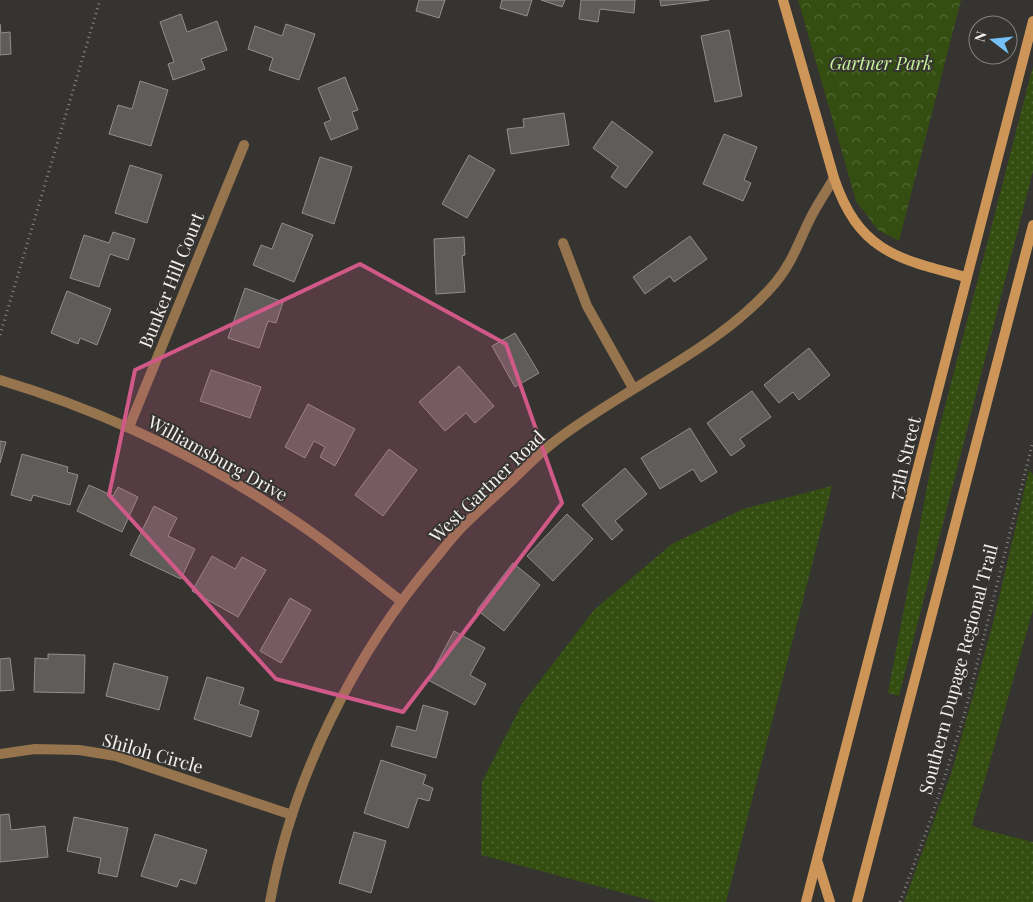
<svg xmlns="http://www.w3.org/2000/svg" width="1033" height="902" font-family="'Playfair Display',serif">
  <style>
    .grass { fill: url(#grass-dots) }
    .park { fill: url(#park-crowns) }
    .building { fill: #5f5c59; stroke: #918e8b }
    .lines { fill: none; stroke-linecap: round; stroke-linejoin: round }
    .path { stroke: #888683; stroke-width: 3; stroke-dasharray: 1 4; stroke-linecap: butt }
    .street { stroke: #96744e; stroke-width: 10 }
    .secondary { stroke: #cd9658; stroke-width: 10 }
    .marked { fill: #d15988; fill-opacity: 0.2; stroke: #d15988; stroke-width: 4; stroke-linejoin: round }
    .labels { text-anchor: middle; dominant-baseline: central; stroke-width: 4; stroke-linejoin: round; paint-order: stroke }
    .park-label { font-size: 18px; font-style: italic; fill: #c7f39b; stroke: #363431 }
    .street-label { font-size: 18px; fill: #f3f1f0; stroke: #363431 }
  </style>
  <defs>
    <pattern id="grass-dots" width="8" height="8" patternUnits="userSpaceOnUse" patternTransform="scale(1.25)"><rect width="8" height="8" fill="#344e11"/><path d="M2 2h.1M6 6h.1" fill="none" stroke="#526834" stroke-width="1.8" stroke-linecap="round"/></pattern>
    <pattern id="park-crowns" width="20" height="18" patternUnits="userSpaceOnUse" patternTransform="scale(1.25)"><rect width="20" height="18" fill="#344e11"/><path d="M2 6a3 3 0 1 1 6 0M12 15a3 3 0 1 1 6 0" fill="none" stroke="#526834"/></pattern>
  </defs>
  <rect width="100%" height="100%" fill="#363431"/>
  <!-- grass -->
  <g class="grass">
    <path d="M1033 66V171L899 696 888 693 935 445Z"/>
    <path d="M1029 470 1033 475V610L972 825 978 828 1033 842V902H904L952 771 993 623Z"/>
    <path d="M832 486 726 902H657L481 855 482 782 522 704 594 610 672 544 743 509Z"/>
  </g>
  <!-- park -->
  <path class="park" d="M798 0H961L899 241 878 230 856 201Z"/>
  <!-- building -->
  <g class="building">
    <path d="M419 0H445L439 18 416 11Z"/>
    <path d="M502 0H532L527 16 500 8Z"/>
    <path d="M541 0H565L562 7Z"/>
    <path d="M581 0H635L634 13 600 9 598 22 579 19Z"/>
    <path d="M660 0H709L661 6Z"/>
    <path d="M181 14 187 32 217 21 227 50 201 59 205 69 173 80 168 64 174 62 160 22Z"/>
    <path d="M0 24 1 33 10 32 11 54 0 55Z"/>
    <path d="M286 24 315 34 299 80 269 70 273 58 248 49 255 26 282 36Z"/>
    <path d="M729 30 742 96 715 102 701 36Z"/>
    <path d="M345 77 358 110 352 112 358 129 331 140 324 123 331 120 318 88Z"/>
    <path d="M140 81 168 90 151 146 109 134 118 105 132 109Z"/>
    <path d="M564 113 569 145 511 154 507 129 524 127 523 119Z"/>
    <path d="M612 121 653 152 626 188 611 177 618 167 593 148Z"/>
    <path d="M724 134 757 147 744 180 751 183 743 201 703 184Z"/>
    <path d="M469 155 495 170 467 218 442 204Z"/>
    <path d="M320 157 352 167 334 224 302 213Z"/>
    <path d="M130 165 162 175 147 223 115 213Z"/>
    <path d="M282 223 313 235 294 282 253 265 261 245 272 249Z"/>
    <path d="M113 232 135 239 128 260 110 254 99 287 70 278 84 235 109 243Z"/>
    <path d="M690 236 707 259 674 282 670 276 645 294 633 277Z"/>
    <path d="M464 237 465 255 462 256 465 292 436 294 434 239Z"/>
    <path d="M245 288 283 302 276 323 268 321 259 348 228 338Z"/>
    <path d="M67 291 111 309 97 345 80 338 78 344 51 333Z"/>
    <path d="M515 333 539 373 515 387 492 346Z"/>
    <path d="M809 348 830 375 799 400 793 392 779 403 764 385Z"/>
    <path d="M459 366 494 406 475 423 466 413 445 431 419 402Z"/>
    <path d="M211 370 261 387 250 418 200 401Z"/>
    <path d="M752 391 771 417 740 439 745 446 731 456 707 423Z"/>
    <path d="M308 404 355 429 335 466 320 457 325 447 314 441 305 458 285 447Z"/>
    <path d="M690 428 717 472 701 482 693 469 660 489 641 458Z"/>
    <path d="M0 441 6 442 0 463Z"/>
    <path d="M389 449 417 470 383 516 355 495Z"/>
    <path d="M22 454 68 467 67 472 78 475 70 505 33 495 31 501 11 495Z"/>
    <path d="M625 468 647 494 615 521 623 530 612 540 582 505Z"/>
    <path d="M89 485 113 496 118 487 138 497 122 532 77 511Z"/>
    <path d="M154 506 177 518 168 536 195 549 181 579 130 555Z"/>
    <path d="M567 514 593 539 553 581 527 556Z"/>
    <path d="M212 556 235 569 242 557 266 570 238 617 192 591Z"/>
    <path d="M513 563 540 585 504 631 477 610Z"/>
    <path d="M290 598 311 610 281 663 260 651Z"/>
    <path d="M454 631 485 648 470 675 486 684 475 705 428 680Z"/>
    <path d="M48 654 85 655 84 693 34 692 35 658 48 659Z"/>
    <path d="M10 658 14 690 0 691V659Z"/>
    <path d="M114 663 168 677 159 710 106 696Z"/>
    <path d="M207 677 244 688 239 704 259 711 251 737 194 719Z"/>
    <path d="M423 705 448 712 436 758 391 746 397 726 416 731Z"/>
    <path d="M381 760 426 775 423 784 433 788 429 801 418 798 408 828 364 813Z"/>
    <path d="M9 814 11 830 45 826 48 857 0 862V815Z"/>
    <path d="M74 817 128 828 117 877 98 873 101 858 67 851Z"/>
    <path d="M354 832 386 841 371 893 339 883Z"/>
    <path d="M155 834 207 850 196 884 180 879 177 887 141 876Z"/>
  </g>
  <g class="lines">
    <!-- path -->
    <g class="path">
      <path d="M0 335 100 0"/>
      <path d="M900 902 932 816 964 716 1033 441"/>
    </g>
    <!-- street -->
    <g class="street">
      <path d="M563 243 587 306 633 388"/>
      <path d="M0 380C104 411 202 458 292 519 330 544 365 573 401 601"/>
      <path d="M129 427 244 145"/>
      <path d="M0 754 35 749 79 750 116 756 292 815"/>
      <path d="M270 902C292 779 354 654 435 559 444 548 453 536 463 526 477 512 493 498 508 484 523 470 537 455 554 442 623 388 720 349 776 282 792 263 799 241 810 219 817 205 826 192 834 178"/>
    </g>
    <!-- secondary -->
    <g class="secondary">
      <path d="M783 0 834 178C859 252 898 259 966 277"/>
      <path d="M817 860 830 902"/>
      <path d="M806 902 1033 21"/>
      <path d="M857 902 1033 225"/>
    </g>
  </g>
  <!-- marked area -->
  <path class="marked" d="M360 264 506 344 562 503 403 712 276 679 109 495 135 370Z"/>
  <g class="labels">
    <!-- park labels -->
    <g class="park-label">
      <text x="881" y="63">Gartner Park</text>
    </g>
    <!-- street labels -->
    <g class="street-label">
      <text transform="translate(171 280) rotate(-68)">Bunker Hill Court</text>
      <text transform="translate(218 458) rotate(29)">Williamsburg Drive</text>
      <text transform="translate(904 458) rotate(-76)">75th Street</text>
      <text transform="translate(487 486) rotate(-44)">West Gartner Road</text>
      <text transform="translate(958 669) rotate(-75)">Southern Dupage Regional Trail</text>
      <text transform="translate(153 753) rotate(16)">Shiloh Circle</text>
    </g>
  </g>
  <!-- north arrow -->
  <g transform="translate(993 40) rotate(286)"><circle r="24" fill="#363431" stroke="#82807d"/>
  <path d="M0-4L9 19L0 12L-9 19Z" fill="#75c0f6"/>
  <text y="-8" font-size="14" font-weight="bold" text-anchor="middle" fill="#f3f1f0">N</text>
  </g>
</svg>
